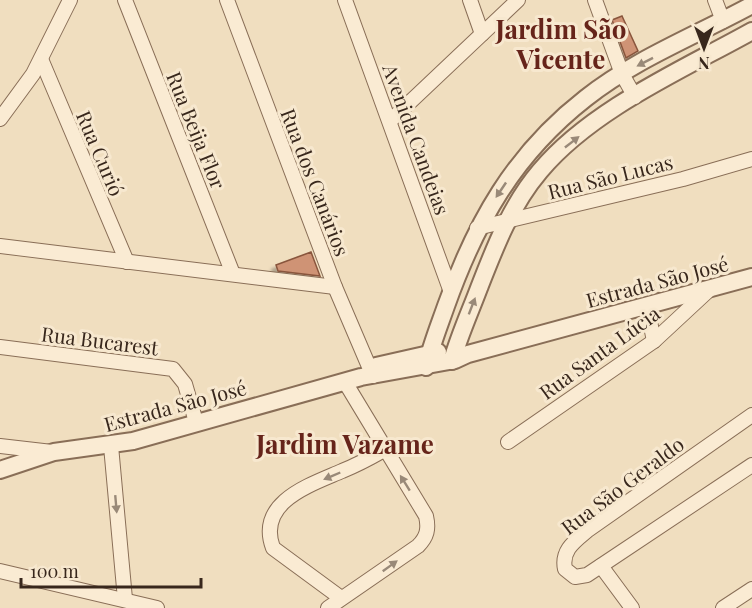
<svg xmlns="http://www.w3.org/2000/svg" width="752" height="608" font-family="'Playfair Display',serif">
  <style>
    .building { fill: #cf9374; stroke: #89553c; stroke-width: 1.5; filter: url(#shadow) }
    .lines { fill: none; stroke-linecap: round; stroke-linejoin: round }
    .minor-casing { stroke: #896e57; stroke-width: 16 }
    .tertiary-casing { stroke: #896e57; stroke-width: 20 }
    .minor { stroke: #faebd3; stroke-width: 14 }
    .tertiary { stroke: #faebd3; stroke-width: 16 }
    .oneway { fill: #998978 }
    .labels { text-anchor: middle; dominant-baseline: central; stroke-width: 6; stroke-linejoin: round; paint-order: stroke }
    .street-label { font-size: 20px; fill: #38271c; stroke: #f7e8cf }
    .district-label { font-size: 26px; font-weight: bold; fill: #66241a; stroke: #f7e8cf }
  </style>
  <defs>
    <filter id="shadow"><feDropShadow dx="-4.5" dy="4.5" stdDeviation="1.5" flood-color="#0004"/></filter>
  </defs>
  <rect width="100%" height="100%" fill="#f0debf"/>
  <!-- building -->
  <g class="building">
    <path d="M622 16 638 51 626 58 612 20Z"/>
    <path d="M311 252 320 276 278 271 276 265Z"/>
  </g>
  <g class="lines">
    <!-- minor casing -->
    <g class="minor-casing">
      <g id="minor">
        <path d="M125 0 233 274"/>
        <path d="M227 0 335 287 373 376"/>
        <path d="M345 0 451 292"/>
        <path d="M470 0 482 34"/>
        <path d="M595 0 622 74 635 97"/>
        <path d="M715 0 723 21"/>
        <path d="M41 59 127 262"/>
        <path d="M0 119 33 74 70 0"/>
        <path d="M390 121 518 0"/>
        <path d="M477 228 683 179 752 159"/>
        <path d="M0 246 335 287"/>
        <path d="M647 307 654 341"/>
        <path d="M0 347 173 369 185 384 196 422"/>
        <path d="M752 415 588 530C575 541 561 550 565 569L575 577 587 575 752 465"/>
        <path d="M508 442 654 341 710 289"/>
        <path d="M0 446 52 452"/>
        <path d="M111 446 125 599"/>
        <path d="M601 566 632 608"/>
        <path d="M0 571 157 608"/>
        <path d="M341 598 273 548C256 502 310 485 342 471 357 465 370 458 384 450"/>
        <path d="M328 608 418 546C427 537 429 529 426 516L345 382"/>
        <path d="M723 608 752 589"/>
      </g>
    </g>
    <!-- tertiary casing -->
    <g class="tertiary-casing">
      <g id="tertiary">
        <path d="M452 361C459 336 470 312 479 288 495 247 511 205 540 171 592 109 682 70 752 31"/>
        <path d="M376 366 438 352"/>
        <path d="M426 367C431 346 439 326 446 306 476 222 514 154 586 98 635 59 697 35 752 5"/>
        <path d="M0 470 54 452 133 441 361 377 455 360 468 354 752 277"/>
      </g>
    </g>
    <!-- minor -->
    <use href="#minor" class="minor"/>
    <!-- tertiary -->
    <use href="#tertiary" class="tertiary"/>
  </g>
  <!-- one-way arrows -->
  <defs><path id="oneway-solid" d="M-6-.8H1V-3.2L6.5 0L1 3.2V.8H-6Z" transform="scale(1.5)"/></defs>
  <g class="oneway">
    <use href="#oneway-solid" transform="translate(645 62) rotate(153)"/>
    <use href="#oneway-solid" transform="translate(572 142) rotate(-38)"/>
    <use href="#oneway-solid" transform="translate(501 190) rotate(124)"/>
    <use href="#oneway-solid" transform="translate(472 306) rotate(-69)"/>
    <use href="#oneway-solid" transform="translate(332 476) rotate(157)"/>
    <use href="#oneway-solid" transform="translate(405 483) rotate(-122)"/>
    <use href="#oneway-solid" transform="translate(116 504) rotate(85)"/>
    <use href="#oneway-solid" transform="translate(390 566) rotate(-36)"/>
  </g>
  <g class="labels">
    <!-- street labels -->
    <g class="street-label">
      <text transform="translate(197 130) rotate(68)">Rua Beija Flor</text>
      <text transform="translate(417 139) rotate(70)">Avenida Candeias</text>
      <text transform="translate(101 153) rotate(67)">Rua Curió</text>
      <text transform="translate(610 176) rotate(-14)">Rua São Lucas</text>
      <text transform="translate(316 182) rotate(69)">Rua dos Canários</text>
      <text transform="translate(657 281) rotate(-15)">Estrada São José</text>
      <text transform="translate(100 340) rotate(7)">Rua Bucarest</text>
      <text transform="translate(599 352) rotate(-36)">Rua Santa Lúcia</text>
      <text transform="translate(175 405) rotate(-15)">Estrada São José</text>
      <text transform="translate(622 485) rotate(-37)">Rua São Geraldo</text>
    </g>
    <!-- district labels -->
    <g class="district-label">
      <text x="561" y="28">Jardim São<tspan x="561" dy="30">Vicente</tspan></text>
      <text x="345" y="443">Jardim Vazame</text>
    </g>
  </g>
  <!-- north arrow -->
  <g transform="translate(704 48) rotate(180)" stroke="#f7e8cf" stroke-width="4.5" paint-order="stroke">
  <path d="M0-4.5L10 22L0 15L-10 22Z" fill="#38271c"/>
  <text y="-9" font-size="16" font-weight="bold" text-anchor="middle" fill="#38271c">N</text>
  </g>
  <!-- scale -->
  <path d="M21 578v9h180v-9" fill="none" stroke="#38271c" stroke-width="3"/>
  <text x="30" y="578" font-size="18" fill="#38271c" stroke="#f7e8cf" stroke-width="4.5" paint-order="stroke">100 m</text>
</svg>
